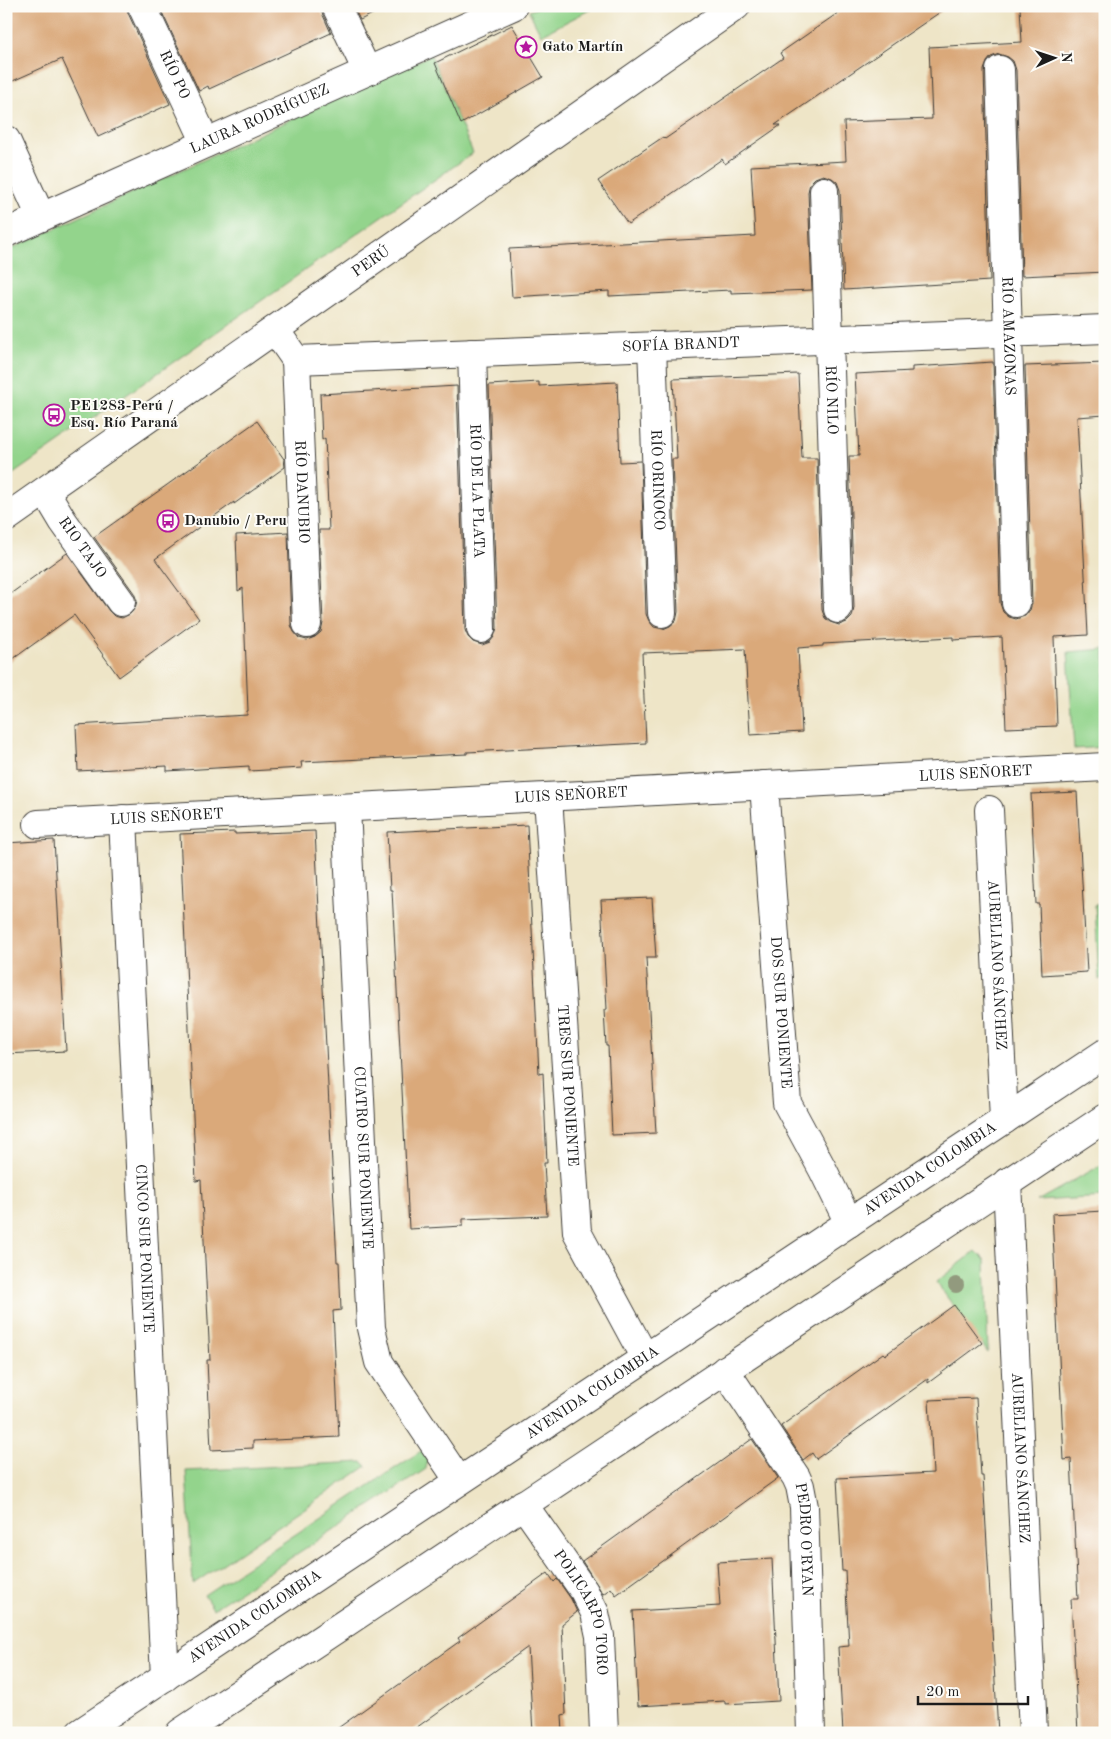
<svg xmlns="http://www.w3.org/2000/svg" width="1111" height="1739" font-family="'Old Standard TT',serif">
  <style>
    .green { fill: #93d48c; stroke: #587854 }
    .building { fill: #daa97a }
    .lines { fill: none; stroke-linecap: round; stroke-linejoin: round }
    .street-casing { stroke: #3c3a36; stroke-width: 30 }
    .secondary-casing { stroke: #3c3a36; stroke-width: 30 }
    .street { stroke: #fff; stroke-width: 28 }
    .secondary { stroke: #fff; stroke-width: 28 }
    .tree { fill: #929a7e }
    .labels { text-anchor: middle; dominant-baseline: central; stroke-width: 4; stroke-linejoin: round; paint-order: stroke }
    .poi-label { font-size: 15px; font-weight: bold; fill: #1c1c1c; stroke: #fdfcf7; text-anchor: start }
    .street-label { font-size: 15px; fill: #1c1c1c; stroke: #fdfcf7 }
  </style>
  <rect width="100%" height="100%" fill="#fdfcf7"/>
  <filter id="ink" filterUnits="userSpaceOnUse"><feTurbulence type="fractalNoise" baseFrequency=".02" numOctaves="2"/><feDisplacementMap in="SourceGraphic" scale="10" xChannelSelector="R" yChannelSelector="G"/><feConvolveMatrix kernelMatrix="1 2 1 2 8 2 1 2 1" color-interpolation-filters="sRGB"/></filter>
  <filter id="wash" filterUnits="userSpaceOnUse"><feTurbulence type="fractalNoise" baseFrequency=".0096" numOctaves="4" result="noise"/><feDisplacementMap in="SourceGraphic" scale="20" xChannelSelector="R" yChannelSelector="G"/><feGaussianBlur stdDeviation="1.12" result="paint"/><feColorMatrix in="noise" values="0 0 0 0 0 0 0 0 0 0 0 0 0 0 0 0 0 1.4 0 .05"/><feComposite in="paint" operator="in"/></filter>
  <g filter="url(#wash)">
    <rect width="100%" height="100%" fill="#eee5c7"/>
    <!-- green -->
    <g class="green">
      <path d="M541 6H597L541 35 529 11Z"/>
      <path d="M431 55 473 153 6 479V251Z"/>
      <path d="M1105 649V747L1074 749 1068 652Z"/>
      <path d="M1105 904V976L1099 980 1095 905Z"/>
      <path d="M1105 1163V1197L1037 1201Z"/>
      <path d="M976 1251 985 1260 988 1353 936 1282Z"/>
      <path d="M427 1447 428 1451 426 1469 213 1609 204 1595Z"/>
      <path d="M362 1462 367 1466 193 1584 186 1471Z"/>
    </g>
    <g id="blocks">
      <!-- building -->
      <g class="building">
        <path d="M6 6H127L128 13 170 104 98 137 62 59 6 84Z"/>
        <path d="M159 6H321L322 13 331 33 209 89 208 86 199 91Z"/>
        <path d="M353 6H389L360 20Z"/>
        <path d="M848 6H949L775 125H781L725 164 722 159 628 224 598 181 663 137 665 139 783 58 780 53Z"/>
        <path d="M1047 6H1105V272L1022 276 1016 70 1013 61 1008 57 999 54 991 57 987 62 984 70 990 281 844 290 840 190 837 182 832 178 823 175 815 178 810 183 808 192 812 290 731 293V290L609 296V291L512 297 509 249 755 236 751 166 846 161 844 122 932 119 929 47 1022 42 1020 8Z"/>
        <path d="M512 25 543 77 461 124 435 63Z"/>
        <path d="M993 362 1000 603 1003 612 1009 617 1016 619 1025 616 1030 610 1032 603 1025 366 1105 363V415L1077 417 1088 635 1054 637 1057 726 1006 728 1002 637 953 640V637L823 644V646L798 648 802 732 750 735 745 649 642 653 646 743 467 752V754L301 762 302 768 249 771V766L167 771V766L78 771 76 725 247 715V711H248L243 588 238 591 236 535 288 532 291 625 294 632 299 638 307 640 315 637 321 632 323 623 319 530H329L325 438 322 440 320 394 457 386 465 630 468 637 473 642 482 645 490 642 494 637 497 628 489 385 539 382V386L617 382 620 462 641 461 646 614 649 621 654 627 663 629 670 626 676 621 678 612 672 459H677L673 379 798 374 802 458H817L822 610 825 618 830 622 839 625 847 622 852 617 854 608 849 456H859L855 374 912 371V367Z"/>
        <path d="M257 421 284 459 285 467 234 504V502L155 559 199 619 119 677 74 615 6 664V597L67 553 109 611 114 616 122 618 130 614 135 608 137 601 134 593 94 537Z"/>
        <path d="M1077 792 1087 972 1042 975 1039 904H1036L1031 794Z"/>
        <path d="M527 825 539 1074 543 1073 547 1163H544L547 1216 463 1219V1226L409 1229 392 890H390L387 832Z"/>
        <path d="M315 831 337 1262H339L341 1310 333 1311 339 1437 253 1441V1448L211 1450 207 1360H210L201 1180 196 1181 180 834 235 832V834Z"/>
        <path d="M54 840 66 1051 6 1054V843Z"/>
        <path d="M652 898 656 958H646L656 1133 612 1135 608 1046H606L604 1010 607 1009 601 900Z"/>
        <path d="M1103 1211 1105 1244V1733H1078L1071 1599H1078L1071 1459 1064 1460 1052 1214Z"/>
        <path d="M954 1305 982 1343 928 1383V1379L816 1459 812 1453 803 1460 781 1426 883 1353 885 1355Z"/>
        <path d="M976 1398 981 1476H983L998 1733H843L838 1647 849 1646 845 1571H842L837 1478 933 1473 929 1400Z"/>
        <path d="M752 1439 778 1478 616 1595 611 1588 603 1594 582 1561Z"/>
        <path d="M772 1559 779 1701 725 1704V1701L638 1706 633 1611 720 1606 717 1562Z"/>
        <path d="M548 1573 554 1582 557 1579 571 1599 577 1612 562 1624 566 1714 562 1715 563 1733H533L528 1647 409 1733H331L460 1641 458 1638Z"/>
      </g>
    </g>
  </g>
  <g filter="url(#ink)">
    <use href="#blocks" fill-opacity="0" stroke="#3c3a36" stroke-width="1"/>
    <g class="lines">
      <!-- street casing -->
      <g class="street-casing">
        <g id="street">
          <path id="s1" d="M142 6 206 143"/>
          <path d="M336 6 367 71"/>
          <path id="s2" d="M1000 70 1016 603"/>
          <path d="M6 140 41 217"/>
          <path id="s3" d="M824 191 838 609"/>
          <path id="s4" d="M6 233 513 6"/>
          <path id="s5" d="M275 330 296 360 1105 329"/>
          <path id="s6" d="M652 346 662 613"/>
          <path id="s7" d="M472 353 481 629"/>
          <path id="s8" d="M296 360 307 624"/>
          <path id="s9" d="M45 491 63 521 121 602"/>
          <path id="s10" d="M764 785 787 1103 823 1170 849 1223"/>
          <path id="s11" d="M548 797 577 1232 645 1358"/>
          <path id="s12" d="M346 808 371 1328 379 1362 459 1481"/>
          <path id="s13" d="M989 810 1004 1120"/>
          <path id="s14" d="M123 819 165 1677"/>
          <path id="s15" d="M38 824 1105 767"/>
          <path id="s16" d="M1007 1182 1033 1733"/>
          <path id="s17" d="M725 1370 796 1477 800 1486 804 1507 811 1733"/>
          <path id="s18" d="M523 1504 584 1591 595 1613 600 1636 604 1733"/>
        </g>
      </g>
      <!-- secondary casing -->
      <g class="secondary-casing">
        <g id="secondary">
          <path id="s19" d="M6 518 736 6"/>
          <path id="s20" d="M80 1733 1105 1053"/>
          <path d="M180 1733 1105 1118"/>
        </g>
      </g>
      <!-- street -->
      <use href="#street" class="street"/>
      <!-- secondary -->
      <use href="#secondary" class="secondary"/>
    </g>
    <!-- trees -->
    <circle class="tree" cx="956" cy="1285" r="8"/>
  </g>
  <!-- icons -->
  <defs>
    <g id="sight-ring" transform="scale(1.125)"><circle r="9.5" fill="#fdfcf7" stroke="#b5179e" stroke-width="1.5"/><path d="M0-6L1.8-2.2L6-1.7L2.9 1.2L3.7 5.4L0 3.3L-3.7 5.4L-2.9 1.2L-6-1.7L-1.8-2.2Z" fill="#b5179e"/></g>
    <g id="bus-ring" transform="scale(1.125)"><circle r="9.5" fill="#fdfcf7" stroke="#b5179e" stroke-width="1.5"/><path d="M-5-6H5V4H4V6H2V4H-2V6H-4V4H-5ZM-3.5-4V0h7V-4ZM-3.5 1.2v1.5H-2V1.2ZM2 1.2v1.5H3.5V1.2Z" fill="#b5179e"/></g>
  </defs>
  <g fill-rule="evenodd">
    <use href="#sight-ring" x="526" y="47"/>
    <use href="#bus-ring" x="54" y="415"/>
    <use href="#bus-ring" x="168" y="521"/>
  </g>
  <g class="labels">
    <!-- poi labels -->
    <g class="poi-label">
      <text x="542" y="47">Gato Martín</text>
      <text x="70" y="406">PE1283-Perú /<tspan x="70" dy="17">Esq. Río Paraná</tspan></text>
      <text x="184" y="521">Danubio / Peru</text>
    </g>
    <!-- street labels -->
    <g class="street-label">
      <text stroke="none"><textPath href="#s1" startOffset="76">RÍO PO</textPath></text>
      <text stroke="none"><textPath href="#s4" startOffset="278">LAURA RODRÍGUEZ</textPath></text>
      <text stroke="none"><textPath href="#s19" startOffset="446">PERÚ</textPath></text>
      <text stroke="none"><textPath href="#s2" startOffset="266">RÍO AMAZONAS</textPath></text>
      <text stroke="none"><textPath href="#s5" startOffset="422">SOFÍA BRANDT</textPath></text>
      <text stroke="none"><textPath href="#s3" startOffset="209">RÍO NILO</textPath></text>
      <text stroke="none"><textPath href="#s6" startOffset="134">RÍO ORINOCO</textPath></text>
      <text stroke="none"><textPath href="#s7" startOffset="138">RÍO DE LA PLATA</textPath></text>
      <text stroke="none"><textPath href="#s8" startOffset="132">RÍO DANUBIO</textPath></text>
      <text stroke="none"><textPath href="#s9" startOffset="68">RIO TAJO</textPath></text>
      <text stroke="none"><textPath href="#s15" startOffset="939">LUIS SEÑORET</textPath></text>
      <text stroke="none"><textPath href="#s15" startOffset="534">LUIS SEÑORET</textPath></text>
      <text stroke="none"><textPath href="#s15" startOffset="129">LUIS SEÑORET</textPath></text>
      <text stroke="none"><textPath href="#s13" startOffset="155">AURELIANO SÁNCHEZ</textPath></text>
      <text stroke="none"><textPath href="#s10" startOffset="228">DOS SUR PONIENTE</textPath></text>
      <text stroke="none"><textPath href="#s11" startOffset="289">TRES SUR PONIENTE</textPath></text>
      <text stroke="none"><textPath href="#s12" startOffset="350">CUATRO SUR PONIENTE</textPath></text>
      <text stroke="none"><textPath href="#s20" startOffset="1020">AVENIDA COLOMBIA</textPath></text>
      <text stroke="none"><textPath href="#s14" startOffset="430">CINCO SUR PONIENTE</textPath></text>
      <text stroke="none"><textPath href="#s20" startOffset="615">AVENIDA COLOMBIA</textPath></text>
      <text stroke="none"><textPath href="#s16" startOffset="276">AURELIANO SÁNCHEZ</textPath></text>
      <text stroke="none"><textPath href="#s17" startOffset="192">PEDRO O'RYAN</textPath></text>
      <text stroke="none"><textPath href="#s18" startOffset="126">POLICARPO TORO</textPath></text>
      <text stroke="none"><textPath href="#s20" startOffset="210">AVENIDA COLOMBIA</textPath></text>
    </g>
  </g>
  <!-- margin -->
  <rect width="1111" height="1739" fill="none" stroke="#fdfcf7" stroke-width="25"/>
  <!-- north arrow -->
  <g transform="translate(1054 58) rotate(87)" stroke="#fdfcf7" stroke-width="4" paint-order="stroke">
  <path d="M0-4L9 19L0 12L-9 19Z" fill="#1c1c1c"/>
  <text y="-8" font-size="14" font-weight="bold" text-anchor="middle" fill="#1c1c1c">N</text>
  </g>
  <!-- scale -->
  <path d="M918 1696v8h110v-8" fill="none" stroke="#1c1c1c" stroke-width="2.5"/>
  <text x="926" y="1696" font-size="15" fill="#1c1c1c" stroke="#fdfcf7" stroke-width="4" paint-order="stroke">20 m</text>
</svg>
